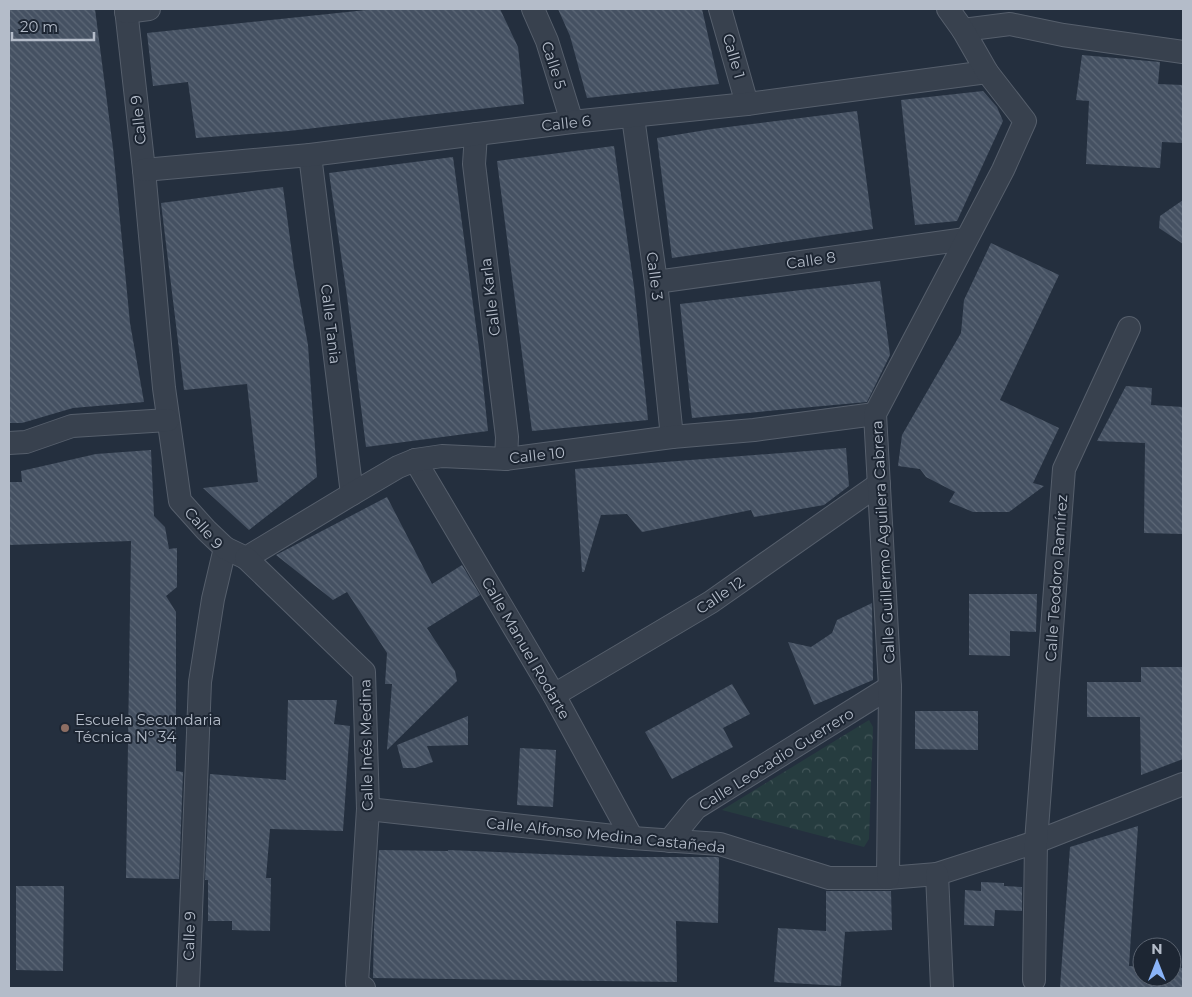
<svg xmlns="http://www.w3.org/2000/svg" width="1192" height="997" font-family="Montserrat,sans-serif">
  <style>
    .park { fill: url(#park-crowns) }
    .building { fill: url(#building-back-hatch) }
    .lines { fill: none; stroke-linecap: round; stroke-linejoin: round }
    .street-casing { stroke: #565f6c; stroke-width: 24 }
    .street { stroke: #38414e; stroke-width: 22 }
    .education-dot { fill: #8d6e63; stroke: #1d2633; stroke-width: 2 }
    .labels { text-anchor: middle; dominant-baseline: central; stroke-width: 4; stroke-linejoin: round; paint-order: stroke }
    .street-label { font-size: 15px; fill: #b4bcc9; stroke: #1d2633 }
    .poi-label { font-size: 15px; fill: #b4bcc9; stroke: #1d2633; text-anchor: start }
  </style>
  <defs>
    <pattern id="park-crowns" width="20" height="18" patternUnits="userSpaceOnUse" patternTransform="scale(1.25)"><rect width="20" height="18" fill="#263c3f"/><path d="M2 6a3 3 0 1 1 6 0M12 15a3 3 0 1 1 6 0" fill="none" stroke="#435659"/></pattern>
    <pattern id="building-back-hatch" width="6" height="6" patternUnits="userSpaceOnUse" patternTransform="scale(1.25)"><rect width="6" height="6" fill="#455162"/><path d="M-1 5l2 2M0 0l6 6M5-1l2 2" fill="none" stroke="#5d6877"/></pattern>
  </defs>
  <rect width="100%" height="100%" fill="#242f3e"/>
  <!-- park -->
  <path class="park" d="M869 720 873 727 869 839 864 847 722 810Z"/>
  <!-- building -->
  <g class="building">
    <path d="M9 9H95L113 148 130 323 144 402 73 408 22 423H9Z"/>
    <path d="M376 9H500L518 47 524 104 289 131 196 138 188 82 153 86 147 33Z"/>
    <path d="M558 9H702L719 84 587 98 570 36Z"/>
    <path d="M1082 55 1160 62 1158 84 1183 85V143L1162 142 1160 168 1086 164 1089 101 1076 100Z"/>
    <path d="M983 91 997 107 1003 121 957 221 915 225 901 100Z"/>
    <path d="M857 111 873 229 672 258 657 138 712 129Z"/>
    <path d="M614 146 634 287 648 420 532 431 497 161Z"/>
    <path d="M453 157 480 356 488 431 366 447 347 296 329 173Z"/>
    <path d="M283 187 294 268 308 345 317 477 249 530 203 488 258 482 247 384 184 390 161 203Z"/>
    <path d="M1183 200V244L1159 228 1160 216Z"/>
    <path d="M991 243 1059 275 1000 400 1059 428 1033 483 1044 486 1009 512H973L949 502 955 492 926 477 920 469 898 466 902 435 961 333 964 300Z"/>
    <path d="M880 281 890 355 867 402 692 418 680 304Z"/>
    <path d="M1126 386 1152 388 1151 405 1183 407V534L1144 533 1145 443 1097 441Z"/>
    <path d="M846 448 849 486 824 505 754 517 751 510 642 532 627 514 601 515 584 572H582L575 469Z"/>
    <path d="M151 450 154 516 165 527 169 549 177 548V587L166 596 176 612V771L183 772 179 879 126 878 131 541 9 545V482H22L21 471 96 454Z"/>
    <path d="M387 497 432 584 462 565 480 595 427 628 455 671 457 681 387 750 392 684H385L387 653 347 592 333 600 276 555Z"/>
    <path d="M969 594H1037L1036 632 1010 631V656L969 655Z"/>
    <path d="M872 603 873 680 814 705 788 642 811 647 832 633 837 620Z"/>
    <path d="M1141 667H1183V759L1141 775 1140 717H1087V682H1141Z"/>
    <path d="M732 684 750 714 723 728 733 747 672 779 645 732Z"/>
    <path d="M288 700H337L334 724 350 726 343 831 270 829 266 878H271L270 931 232 930V921H208V880H205L210 774 286 780Z"/>
    <path d="M915 711H978V750L915 749Z"/>
    <path d="M468 716V745L427 746 433 762 415 768H403L397 745Z"/>
    <path d="M520 748 556 750 553 807 517 805Z"/>
    <path d="M1138 826 1129 966 1142 967V977H1172V968H1183V988H1060L1070 847Z"/>
    <path d="M379 850 448 851V850L615 857H718L719 858 718 923 676 921 677 982 373 978 374 927Z"/>
    <path d="M981 882 1004 883V886L1022 887V911L995 910 994 926 964 925 965 890 981 891Z"/>
    <path d="M16 886H64L63 971 16 970Z"/>
    <path d="M826 891H891L892 930 842 932H845L841 986 774 982 778 928 826 931Z"/>
  </g>
  <g class="lines">
    <!-- street casing -->
    <g class="street-casing">
      <g id="street">
        <path d="M126 9 144 170 164 388 180 501 206 530 225 548 213 599 200 682 188 988"/>
        <path d="M533 9 547 41 572 122"/>
        <path d="M720 9 747 104"/>
        <path d="M126 12 149 9"/>
        <path d="M963 30 1010 24 1063 35 1183 52"/>
        <path d="M633 117 656 282 672 437"/>
        <path d="M476 134 474 164 507 437 506 459"/>
        <path d="M310 155 352 494"/>
        <path d="M144 170 310 155 572 122 747 104 987 72"/>
        <path d="M656 282 966 239"/>
        <path d="M9 443 26 442 72 426 168 420"/>
        <path d="M415 460 554 695 632 838"/>
        <path d="M225 548 246 558 352 494 398 467 415 460 442 456 506 459 672 437 754 430 875 414"/>
        <path d="M246 558 364 672 368 809 357 983 364 988"/>
        <path d="M554 695 711 602 879 484"/>
        <path d="M368 809 632 838 720 844 829 878H888L937 874 1036 842 1183 784"/>
        <path d="M669 841 696 808 890 687"/>
        <path d="M937 874 942 988"/>
        <path d="M888 878 890 687 875 414 1003 170 1025 121 987 72 963 30 948 9"/>
        <path d="M1034 980 1036 842 1064 469 1129 328"/>
      </g>
    </g>
    <!-- street -->
    <use href="#street" class="street"/>
  </g>
  <!-- markers -->
  <circle class="education-dot" cx="65" cy="728" r="5"/>
  <g class="labels">
    <!-- street labels -->
    <g class="street-label">
      <text transform="translate(734 56) rotate(74)">Calle 1</text>
      <text transform="translate(554 65) rotate(72)">Calle 5</text>
      <text transform="translate(138 120) rotate(-96)">Calle 9</text>
      <text transform="translate(566 123) rotate(-6)">Calle 6</text>
      <text transform="translate(811 260) rotate(-8)">Calle 8</text>
      <text transform="translate(655 276) rotate(83)">Calle 3</text>
      <text transform="translate(490 297) rotate(-97)">Calle Karla</text>
      <text transform="translate(331 324) rotate(83)">Calle Tania</text>
      <text transform="translate(537 455) rotate(-6)">Calle 10</text>
      <text transform="translate(204 528) rotate(49)">Calle 9</text>
      <text transform="translate(883 542) rotate(-93)">Calle Guillermo Aguilera Cabrera</text>
      <text transform="translate(1056 578) rotate(-86)">Calle Teodoro Ramírez</text>
      <text transform="translate(720 595) rotate(-34)">Calle 12</text>
      <text transform="translate(526 648) rotate(60)">Calle Manuel Rodarte</text>
      <text transform="translate(366 745) rotate(-91)">Calle Inés Medina</text>
      <text transform="translate(776 759) rotate(-32)">Calle Leocadio Guerrero</text>
      <text transform="translate(606 835) rotate(6)">Calle Alfonso Medina Castañeda</text>
      <text transform="translate(189 936) rotate(-88)">Calle 9</text>
    </g>
    <!-- poi labels -->
    <g class="poi-label">
      <text x="75" y="719">Escuela Secundaria<tspan x="75" dy="17">Técnica Nº 34</tspan></text>
    </g>
  </g>
  <!-- border -->
  <rect width="1192" height="997" fill="none" stroke="#b4bcc9" stroke-width="20"/>
  <!-- north arrow -->
  <g transform="translate(1157 962)"><circle r="24" fill="#1d2633" stroke="#59626f"/>
  <path d="M0-4L9 19L0 12L-9 19Z" fill="#8ab4f8"/>
  <text y="-8" font-size="14" font-weight="bold" text-anchor="middle" fill="#b4bcc9">N</text>
  </g>
  <!-- scale -->
  <path d="M12 32v8h82v-8" fill="none" stroke="#b4bcc9" stroke-width="2.5"/>
  <text x="20" y="32" font-size="15" fill="#b4bcc9" stroke="#1d2633" stroke-width="4" paint-order="stroke">20 m</text>
</svg>
